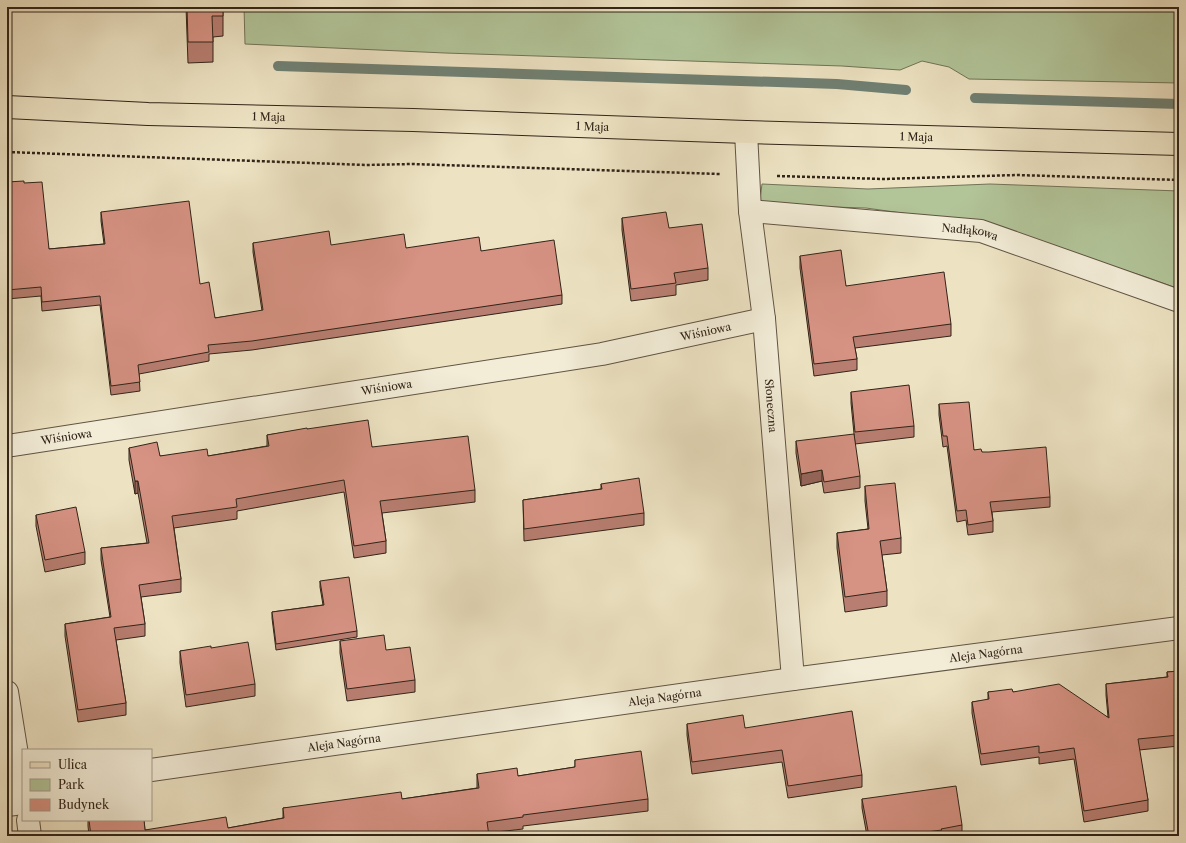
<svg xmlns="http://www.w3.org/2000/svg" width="1186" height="843" font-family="'Libre Caslon Text',serif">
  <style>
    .green { fill: #b2c599; stroke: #727458 }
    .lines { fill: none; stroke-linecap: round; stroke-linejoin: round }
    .stream { stroke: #708073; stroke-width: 10 }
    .minor-casing { stroke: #605443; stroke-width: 24 }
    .major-casing { stroke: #312418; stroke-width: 24 }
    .path { stroke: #312418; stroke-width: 2.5; stroke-dasharray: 3 2; stroke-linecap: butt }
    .minor { stroke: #f3edd8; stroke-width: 22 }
    .major { stroke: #ede3c3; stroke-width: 22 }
    .wall { fill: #b87e71; stroke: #312418 }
    .shaded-wall { fill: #96665c; stroke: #312418 }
    .building { fill: #d69283; stroke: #312418 }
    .labels { text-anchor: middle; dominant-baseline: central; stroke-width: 3.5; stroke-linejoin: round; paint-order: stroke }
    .street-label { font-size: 11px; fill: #312418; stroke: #f3edd8 }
  </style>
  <rect width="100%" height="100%" fill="#ede3c3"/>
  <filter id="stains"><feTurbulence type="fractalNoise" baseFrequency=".005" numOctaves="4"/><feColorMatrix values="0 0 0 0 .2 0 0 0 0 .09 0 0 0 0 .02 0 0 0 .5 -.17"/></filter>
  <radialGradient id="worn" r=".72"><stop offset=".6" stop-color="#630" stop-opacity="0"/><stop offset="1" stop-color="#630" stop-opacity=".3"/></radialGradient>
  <!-- green -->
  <g class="green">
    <path d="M244 7H1179V83L969 79 949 67 922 61 900 70 842 66 445 53 245 44Z"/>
    <path d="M762 184 868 189 990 184 1179 191V289L1146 277 981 224 866 208 766 205 760 200Z"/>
  </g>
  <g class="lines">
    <!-- stream -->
    <g class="stream">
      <path d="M278 66 837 84 906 90"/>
      <path d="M975 98 1179 104"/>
    </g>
    <!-- minor casing -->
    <g class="minor-casing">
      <g id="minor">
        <path id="s1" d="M746 132 750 211 764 319 793 679"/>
        <path id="s2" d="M750 211 981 231 1179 301"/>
        <path id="s3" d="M7 446 602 354 764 319"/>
        <path d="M7 692 23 792"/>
        <path id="s4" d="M151 770 793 679 1179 628"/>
        <path d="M7 805 23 803"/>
        <path d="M28 820 30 836"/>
      </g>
    </g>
    <!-- major casing -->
    <g class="major-casing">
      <g id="major">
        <path id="s5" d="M7 107 148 114 413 120 746 132 1179 144"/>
      </g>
    </g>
    <!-- path -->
    <g class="path">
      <path d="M7 152 366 165 412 164 720 174"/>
      <path d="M777 176 884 179 1017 175 1179 180"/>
    </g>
    <!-- minor -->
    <use href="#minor" class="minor"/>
    <!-- major -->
    <use href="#major" class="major"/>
  </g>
  <!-- wall -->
  <g class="wall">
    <path d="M186 7H223V36L213 37V62L188 63Z"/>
    <path d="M7 182 24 183 49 249 104 244 101 221V212L200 284 215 318 262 311 253 252V243L481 251 562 295V304L252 350 209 354V361L139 374 140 391 111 395 100 305 42 311 41 296 7 299Z"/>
    <path d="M622 218 669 228 708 268V280L676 285V295L631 301 622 230Z"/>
    <path d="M800 256 846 286 951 324V336L855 348 857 359V370L814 376 800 268Z"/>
    <path d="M851 392 914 426V437L855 444 851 403Z"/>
    <path d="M939 404 974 450 982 452 1050 497V507L992 512 993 521V532L968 535 966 520 957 522 947 446 943 447 939 415Z"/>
    <path d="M307 429 372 447 475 490V502L382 513 386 541V553L354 558 344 492 237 511V519L174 528 181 579V592L141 597 145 624V636L116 640 126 703V715L78 722 65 636V624L110 617 101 560V548L147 543 138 493 135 494 129 460V448L160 456H208L267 446V435Z"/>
    <path d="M796 441 860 476V488L824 493 822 481 801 486 796 453Z"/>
    <path d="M601 484 644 513V525L524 541 523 500 601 489Z"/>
    <path d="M865 486 901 538V553L882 555 887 591V606L845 612 837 548V533L868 529 865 501Z"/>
    <path d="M36 515 85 552V564L45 572 36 526Z"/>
    <path d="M320 581 357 631V637L276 650 272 618V612L323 605 320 587Z"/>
    <path d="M340 641 386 650 415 680V692L347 701 340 653Z"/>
    <path d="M211 648 255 684V696L186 707 180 663V651Z"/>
    <path d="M1179 671V746L1139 750 1148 800V811L1084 822 1074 759 1039 764V757L981 765 972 713V702L988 700V692H1013L1108 717 1106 695V684L1167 677V672Z"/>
    <path d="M687 724 745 728 862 775V787L788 798 782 762 692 774 687 735Z"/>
    <path d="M575 760 648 799V811L523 826V829L488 833 489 836H89L88 826V820H144L145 830 228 828 283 818V808L402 799 477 788V774L518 776 575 767Z"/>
    <path d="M862 799 962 825V835L953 836H867L862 808Z"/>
  </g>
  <!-- shaded-wall -->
  <g class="shaded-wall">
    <path d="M822 470V481L801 486V474Z"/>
    <path d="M135 481H138V493L135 494Z"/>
  </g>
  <!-- building -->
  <g class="building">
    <path d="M187 7H223V16H212L213 42H188Z"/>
    <path d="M24 181V183L42 182 49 249 105 244 101 212 189 201 200 284 209 282 215 318 263 310 253 243 329 231 331 245 404 234 406 248 479 237 481 251 554 240 562 295 252 341 208 345 209 352 138 365 140 382 111 386 100 296 42 302 41 287 7 290V182Z"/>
    <path d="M666 212 669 228 702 224 708 268 674 273 676 283 631 289 622 218Z"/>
    <path d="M841 250 846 286 944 272 951 324 853 337 857 359 814 364 800 256Z"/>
    <path d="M909 385 914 426 855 432 851 392Z"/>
    <path d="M969 402 974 450 981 449 982 452H989L1046 447 1050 497 990 502 993 521 968 525 966 510 957 511 947 436H943L939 404Z"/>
    <path d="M368 420 372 447 468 436 475 490 380 501 386 541 354 546 344 480 236 499 237 507 172 516 181 579 139 585 145 624 114 628 126 703 78 710 65 624 111 617 101 548 149 543 138 481H135L129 448 157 442 160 456 207 449 208 456 269 446 267 435 307 428V429Z"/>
    <path d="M854 434 860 476 824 482 822 470 801 474 796 441Z"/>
    <path d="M639 478 644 513 524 529 523 500 602 489 601 484Z"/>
    <path d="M895 483 901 538 880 541 887 591 845 597 837 533 869 529 865 486Z"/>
    <path d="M76 507 85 552 45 560 36 515Z"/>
    <path d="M349 577 357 631 276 644 272 612 324 605 320 581Z"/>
    <path d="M384 635 386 650 410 647 415 680 347 689 340 641Z"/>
    <path d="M248 642 255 684 186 695 180 651 211 646V648Z"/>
    <path d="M1179 671V735L1138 739 1148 800 1084 811 1074 748 1039 753V746L981 754 972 702 989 699 988 692 1012 689 1013 692 1059 684 1109 718 1106 684 1168 677 1167 672Z"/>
    <path d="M852 711 862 775 788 786 782 750 692 762 687 724 743 715 745 728Z"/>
    <path d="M641 751 648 799 523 815V817L487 822 489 836H91L89 820H144L145 830 226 817 228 828 284 818 283 808 401 792 402 799 479 788 477 774 517 768 518 776 575 767V760Z"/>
    <path d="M956 786 962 825 941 829 942 830 918 833V836H869L862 799Z"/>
  </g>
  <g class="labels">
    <!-- street labels -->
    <g class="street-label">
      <text stroke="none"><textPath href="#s5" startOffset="262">1 Maja</textPath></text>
      <text stroke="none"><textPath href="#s5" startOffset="586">1 Maja</textPath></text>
      <text stroke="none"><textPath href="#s5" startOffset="910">1 Maja</textPath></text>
      <text stroke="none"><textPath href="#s2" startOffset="221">Nadłąkowa</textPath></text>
      <text stroke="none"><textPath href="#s3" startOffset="708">Wiśniowa</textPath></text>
      <text stroke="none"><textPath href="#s3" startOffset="384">Wiśniowa</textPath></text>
      <text stroke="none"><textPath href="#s1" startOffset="275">Słoneczna</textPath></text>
      <text stroke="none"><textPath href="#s3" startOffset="60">Wiśniowa</textPath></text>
      <text stroke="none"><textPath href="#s4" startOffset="843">Aleja Nagórna</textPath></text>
      <text stroke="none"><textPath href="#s4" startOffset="519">Aleja Nagórna</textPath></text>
      <text stroke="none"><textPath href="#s4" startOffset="195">Aleja Nagórna</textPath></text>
    </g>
  </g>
  <!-- margin -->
  <rect width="1186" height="843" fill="none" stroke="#ede3c3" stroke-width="24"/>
  <rect x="8" y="8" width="1170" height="827" fill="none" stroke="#312418" stroke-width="2"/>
  <rect x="12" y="12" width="1162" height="819" fill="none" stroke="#312418"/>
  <!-- legend -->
  <rect x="22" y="749" width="130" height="72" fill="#f3edd8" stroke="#a59d8b"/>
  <rect x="30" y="762" width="20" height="6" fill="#ede3c3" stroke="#a59d8b"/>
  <text x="58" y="769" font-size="12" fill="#312418">Ulica</text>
  <rect x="30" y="779" width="20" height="12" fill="#b2c599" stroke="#a59d8b"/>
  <text x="58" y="789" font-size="12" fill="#312418">Park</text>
  <rect x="30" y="799" width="20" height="12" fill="#d69283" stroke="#a59d8b"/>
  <text x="58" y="809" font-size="12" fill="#312418">Budynek</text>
  <rect width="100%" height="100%" filter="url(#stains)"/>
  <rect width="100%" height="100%" fill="url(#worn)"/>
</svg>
